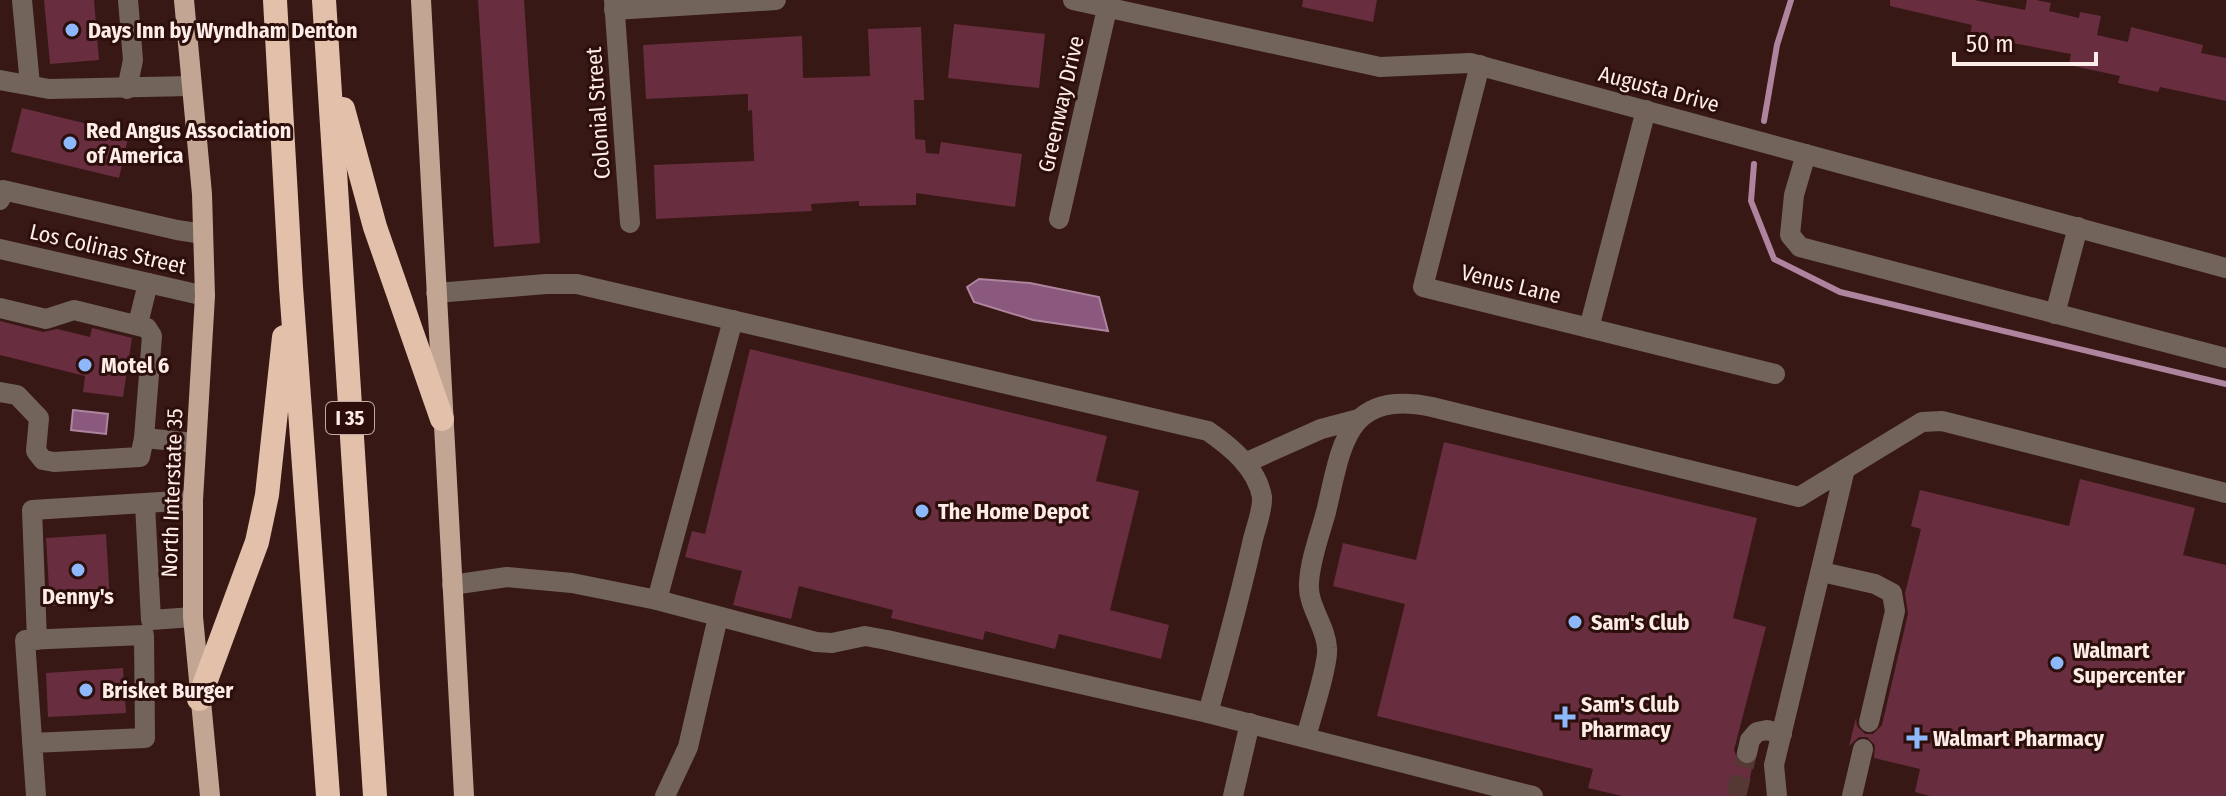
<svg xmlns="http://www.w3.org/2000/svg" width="2226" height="796" font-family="'Fira Sans Condensed',sans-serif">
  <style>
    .water { fill: #8b587e; stroke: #ae849e; stroke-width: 2 }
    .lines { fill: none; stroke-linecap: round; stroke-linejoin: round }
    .stream { stroke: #ae849e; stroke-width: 6 }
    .building { fill: #682e3f }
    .minor-tunnel { stroke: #553834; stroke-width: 20; stroke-dasharray: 20 10; stroke-linecap: butt }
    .minor { stroke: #72645b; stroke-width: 20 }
    .major { stroke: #c2a693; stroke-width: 20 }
    .highway { stroke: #e3c0aa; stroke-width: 24 }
    .poi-dot { fill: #8db9fc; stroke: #2c0f0b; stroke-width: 3 }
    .labels { text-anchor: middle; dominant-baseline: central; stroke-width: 6; stroke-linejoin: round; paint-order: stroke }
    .shield { fill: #2c0f0b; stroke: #bfaaa6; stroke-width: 2 }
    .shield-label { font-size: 20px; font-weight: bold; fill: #feece9 }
    .poi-label { font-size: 22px; font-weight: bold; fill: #feece9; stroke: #2c0f0b; text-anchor: start }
    .street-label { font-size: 22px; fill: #feece9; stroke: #2c0f0b }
  </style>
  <rect width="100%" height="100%" fill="#371814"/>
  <!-- water -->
  <g class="water">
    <path d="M979 279 1030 283 1099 297 1108 331 1033 320 974 302 967 287Z"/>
    <path d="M73 410 108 414 106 434 71 430Z"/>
  </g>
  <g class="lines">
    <!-- stream -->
    <g class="stream">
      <path d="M1764 121 1777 45 1791 0"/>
      <path d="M1754 164 1751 201 1774 259 1840 292 2226 384"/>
    </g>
  </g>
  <!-- building -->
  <g class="building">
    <path d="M44 0H94L99 60 50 64Z"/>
    <path d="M478 0H524L540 243 494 247Z"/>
    <path d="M1303 0H1377L1373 22 1302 7Z"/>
    <path d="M1890 0H1974L2025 10 2027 0H2036L2051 3 2049 11 2079 18 2080 12 2101 16 2097 35 2128 42 2131 27 2203 45 2201 53 2226 58V101L2160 87 2158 92 2118 83 2120 76 2069 65 2071 54 1970 35 1972 25 1890 6Z"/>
    <path d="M954 24 1045 34 1039 88 948 78Z"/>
    <path d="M921 27 924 100H914L915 139 925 140 926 153 939 154 941 142 1022 154 1015 207 916 193V205L859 206V201L811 204 812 211 656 219 654 165 754 161 752 110 748 111V94L646 99 643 45 802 36 803 78 870 76 868 29Z"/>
    <path d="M22 108 129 134 119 178 11 152Z"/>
    <path d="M0 321 43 332 57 329 90 337 92 328 132 338 123 397 83 392 85 376 0 355Z"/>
    <path d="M750 349 1107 436 1096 481 1139 491 1110 610 1169 625 1161 659 1059 634 1055 649 985 631 983 640 891 618 893 610 799 586 791 619 733 605 742 571 685 557 692 531 705 534Z"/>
    <path d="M1444 442 1757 518 1733 618 1766 627 1734 750 1739 763 1745 766 1753 764 1746 796H1622L1588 788 1593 769 1377 716 1405 604 1333 586 1343 543 1416 560Z"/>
    <path d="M2080 479 2195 508 2183 555 2226 565V796H1930L1915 792 1920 769 1874 758 1875 745 1867 737H1859L1849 746 1856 718 1857 726 1865 734H1873L1882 725 1908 614 1905 593 1921 529 1911 526 1920 490 2069 526Z"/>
    <path d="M106 534 110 602 50 606 46 538Z"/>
    <path d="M123 668 126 713 48 717 46 673Z"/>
  </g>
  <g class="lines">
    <!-- minor-tunnel -->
    <path class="minor-tunnel" d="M1736 796 1747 753"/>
    <!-- minor -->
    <g class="minor">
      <path d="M22 0 30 85"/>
      <path d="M614 0 630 223"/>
      <path d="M1073 0 1380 67 1470 63 2226 268"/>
      <path d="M614 10 776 0"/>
      <path d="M1480 65 1423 287 1589 328 1646 110"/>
      <path d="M0 80 49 89 191 86"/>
      <path d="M127 89 133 60 128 0"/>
      <path d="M1806 154 1794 195 1790 235 1800 247 2226 358"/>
      <path d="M0 200 3 190 177 230 203 234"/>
      <path d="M1059 219 1109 0"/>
      <path d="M0 249 205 296"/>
      <path d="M436 293 546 284H577L1208 431C1231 447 1257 468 1262 497 1263 509 1256 527 1253 539 1240 598 1224 655 1208 713"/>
      <path d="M0 308 46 319 74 310 147 328 152 336 144 438 196 443"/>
      <path d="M2055 314 2078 227"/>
      <path d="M138 324 148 283"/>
      <path d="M1589 328 1775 374"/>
      <path d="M0 392 17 395 39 418 36 451 43 460 54 462 140 457 144 438"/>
      <path d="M1245 463 1321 429 1359 419"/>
      <path d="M145 504 151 620 193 617"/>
      <path d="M1822 572 1875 584 1892 593 1895 611 1869 722"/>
      <path d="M452 585 507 577 572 583 657 600 816 642 832 643 865 636 887 640 1208 713 1533 796"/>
      <path d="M657 600 733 320"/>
      <path d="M37 640 32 510 193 500"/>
      <path d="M1306 737C1311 718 1329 663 1327 648 1326 626 1307 605 1309 583 1310 560 1320 534 1326 512 1342 445 1345 389 1432 407L1799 497 1922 422 1942 421 2226 493"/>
      <path d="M32 743 145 738 144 635 25 640 36 796"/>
      <path d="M1747 753 1750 740 1757 732 1767 730 1782 734"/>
      <path d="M665 796 688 747 718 617"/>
      <path d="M1233 796 1250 723"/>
      <path d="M1777 796 1774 765 1845 469"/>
      <path d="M1852 796 1863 749"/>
    </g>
    <!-- major -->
    <g class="major">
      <path d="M184 0 202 194 205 296 193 500V617L210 796"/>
      <path d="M421 0 464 796"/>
    </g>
    <!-- highway -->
    <g class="highway">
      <path d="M275 0 291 287 328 796"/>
      <path d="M324 0 375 796"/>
      <path d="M343 109 375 227 442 419"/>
      <path d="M199 699 257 542 267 495 284 337"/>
    </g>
  </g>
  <!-- markers -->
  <g class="poi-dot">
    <circle cx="72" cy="30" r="8"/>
    <circle cx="70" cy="143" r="8"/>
    <circle cx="85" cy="365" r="8"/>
    <circle cx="922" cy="511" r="8"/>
    <circle cx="78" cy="570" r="8"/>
    <circle cx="1575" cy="622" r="8"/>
    <circle cx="2057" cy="663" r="8"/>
    <circle cx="86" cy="690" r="8"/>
    <path d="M1561 705h8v8h8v8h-8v8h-8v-8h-8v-8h8z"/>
    <path d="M1913 726h8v8h8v8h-8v8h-8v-8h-8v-8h8z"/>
  </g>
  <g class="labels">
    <!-- shield labels -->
    <rect class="shield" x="326" y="402" width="48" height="32" rx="6"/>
    <g class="shield-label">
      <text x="350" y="418">I 35</text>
    </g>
    <!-- poi labels -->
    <g class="poi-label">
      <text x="88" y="30">Days Inn by Wyndham Denton</text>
      <text x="86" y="130">Red Angus Association<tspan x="86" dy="25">of America</tspan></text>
      <text x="101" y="365">Motel 6</text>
      <text x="938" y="511">The Home Depot</text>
      <text x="78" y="596" text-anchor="middle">Denny's</text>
      <text x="1591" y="622">Sam's Club</text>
      <text x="2073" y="650">Walmart<tspan x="2073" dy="25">Supercenter</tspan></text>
      <text x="102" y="690">Brisket Burger</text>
      <text x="1581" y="704">Sam's Club<tspan x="1581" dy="25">Pharmacy</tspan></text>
      <text x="1933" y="738">Walmart Pharmacy</text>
    </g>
    <!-- street labels -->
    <g class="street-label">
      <text transform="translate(1659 89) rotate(15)">Augusta Drive</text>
      <text transform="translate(1061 104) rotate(-77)">Greenway Drive</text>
      <text transform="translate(598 113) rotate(-94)">Colonial Street</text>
      <text transform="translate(108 249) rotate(13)">Los Colinas Street</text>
      <text transform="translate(1511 284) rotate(14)">Venus Lane</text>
      <text transform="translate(172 493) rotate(-88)">North Interstate 35</text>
    </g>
  </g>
  <!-- scale -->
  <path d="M1954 52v12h142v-12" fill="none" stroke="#feece9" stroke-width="4"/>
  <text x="1966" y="52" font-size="24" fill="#feece9" stroke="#2c0f0b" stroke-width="6" paint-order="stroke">50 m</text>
</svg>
